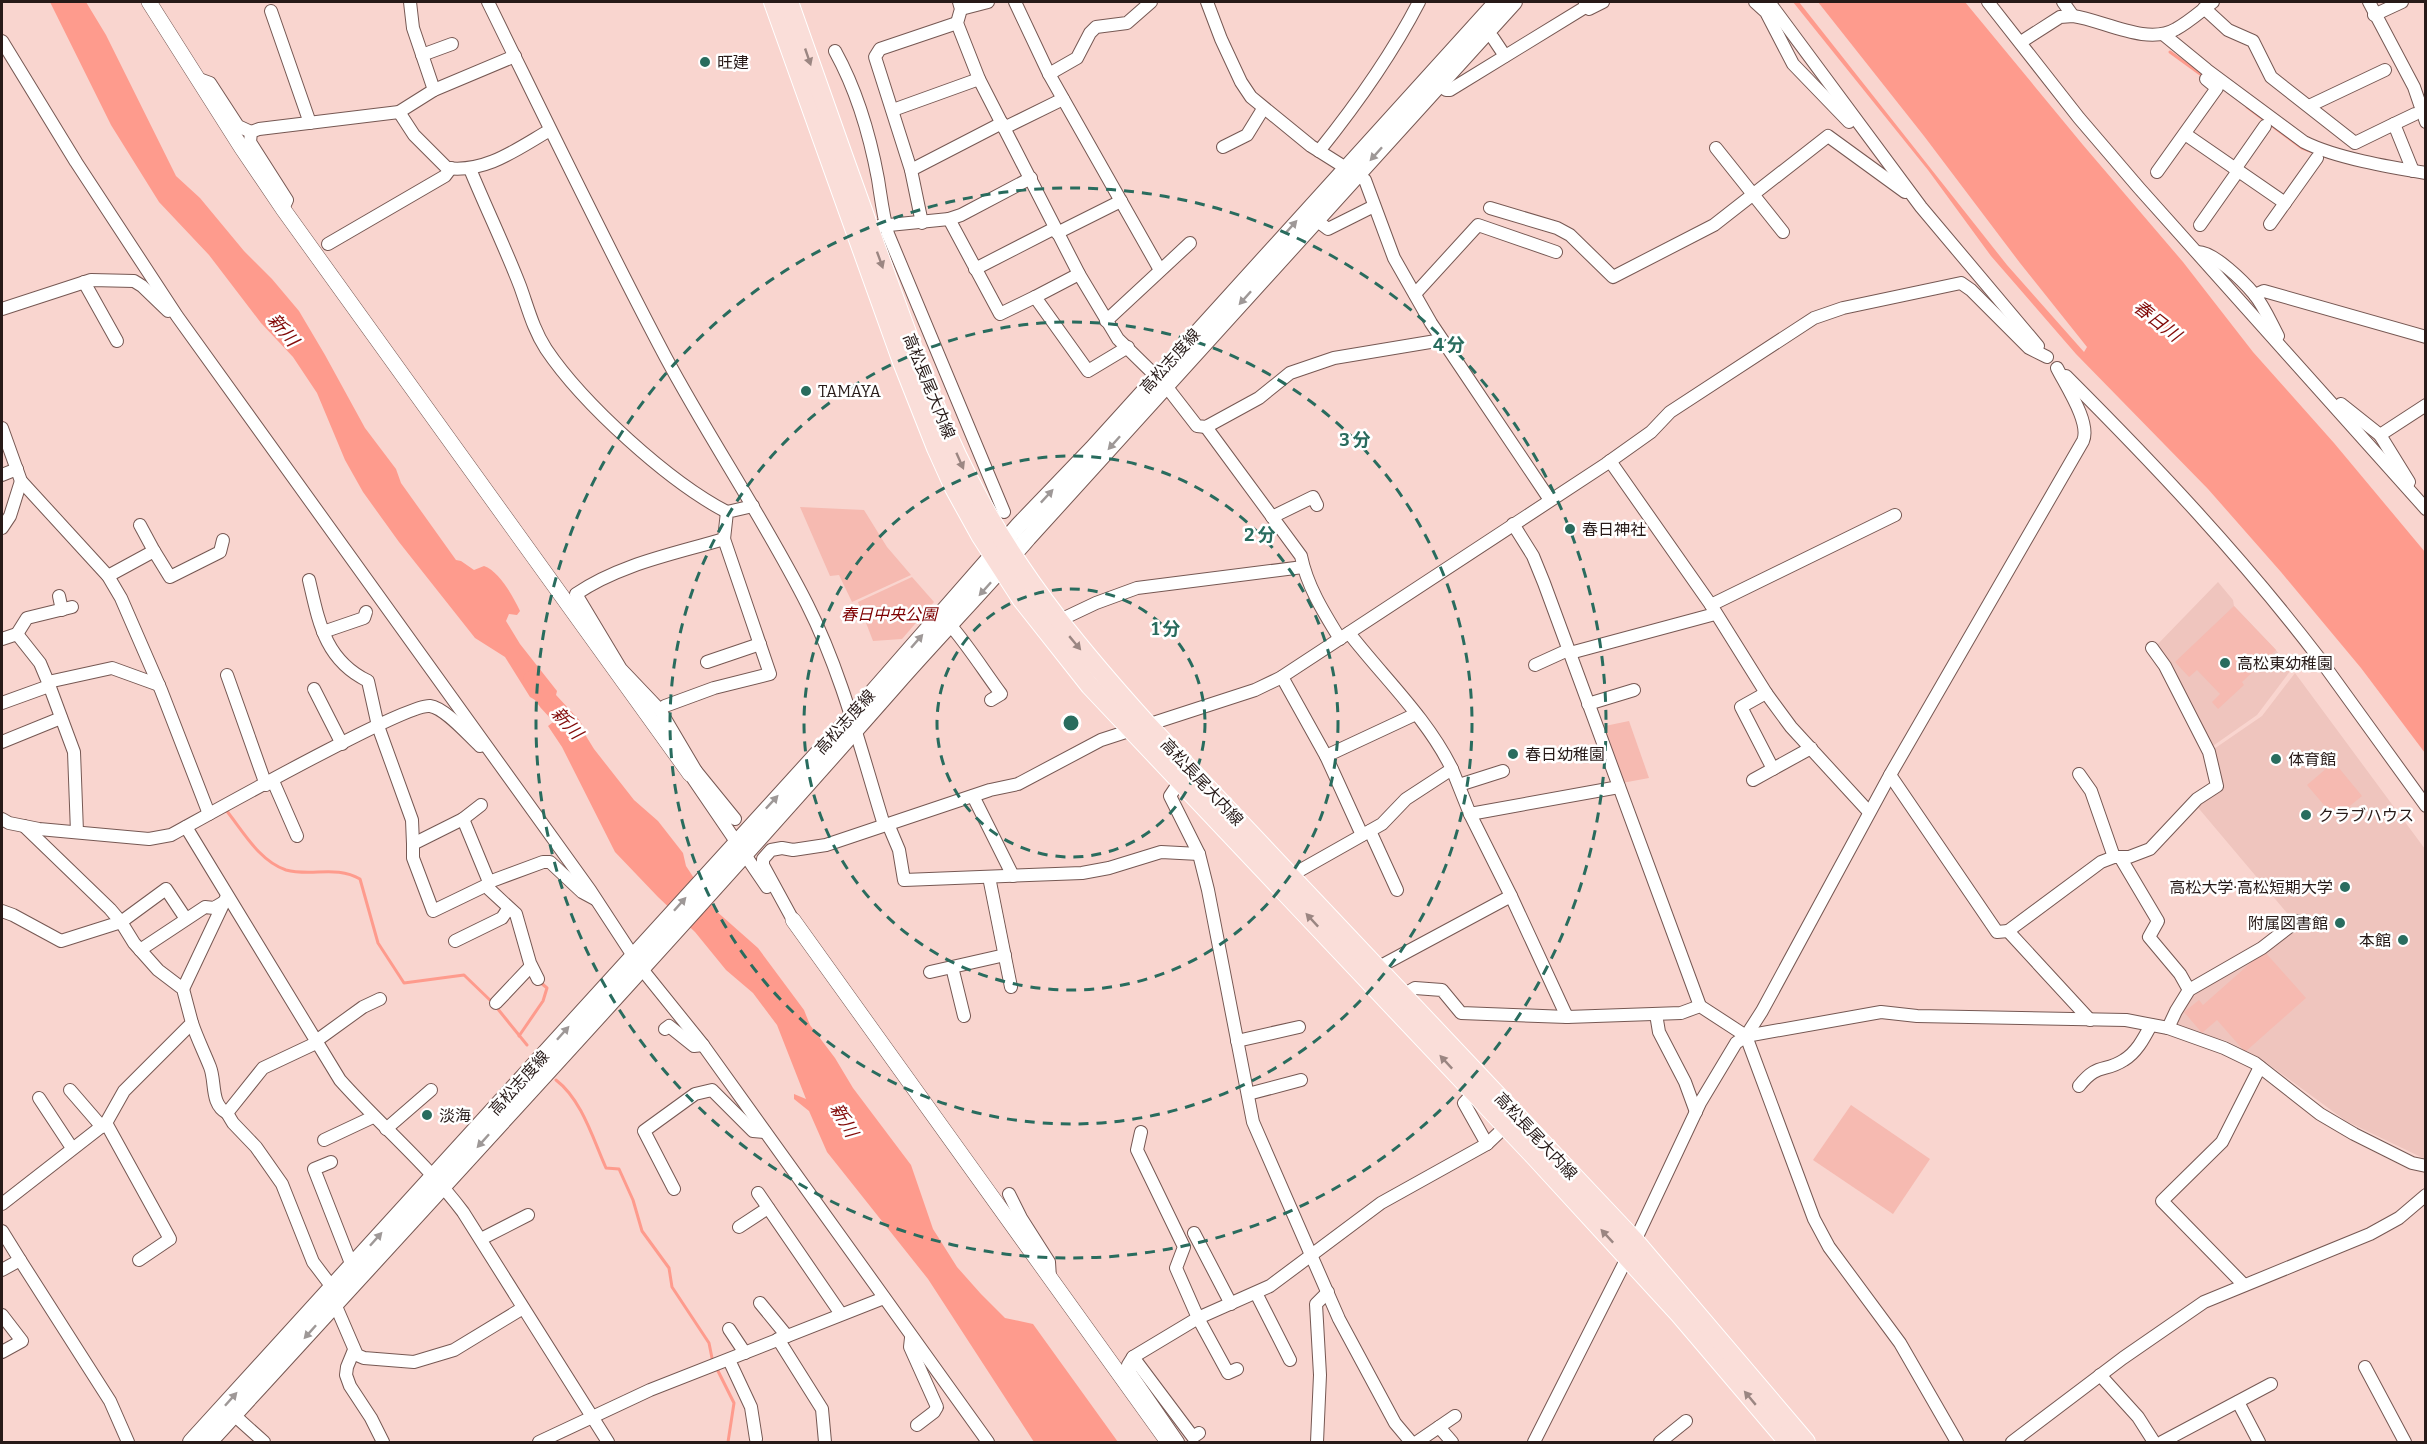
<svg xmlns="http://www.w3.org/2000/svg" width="2427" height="1444" font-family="Bitter,'Noto Sans JP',serif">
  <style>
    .built { fill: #efc5be }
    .green { fill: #f6bab1 }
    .water { fill: #fe9b8d }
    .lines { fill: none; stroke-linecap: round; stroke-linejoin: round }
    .stream { stroke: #fe9b8d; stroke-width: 3 }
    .river { stroke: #fe9b8d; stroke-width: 20 }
    .minor-casing { stroke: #765853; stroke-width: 14 }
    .tertiary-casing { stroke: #765853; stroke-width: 16 }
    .secondary-casing { stroke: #765853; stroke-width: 18 }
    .primary-casing { stroke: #fff; stroke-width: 20 }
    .minor { stroke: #fff; stroke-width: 12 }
    .tertiary { stroke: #fff; stroke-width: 15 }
    .secondary { stroke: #fff; stroke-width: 16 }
    .primary { stroke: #faded9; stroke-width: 18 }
    .oneway { fill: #9b8682 }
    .oneway2 { fill: #9e9897 }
    .ring { fill: none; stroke: #296c5e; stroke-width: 3; stroke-dasharray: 10 8 }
    .poi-dot { fill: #296c5e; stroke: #fff; stroke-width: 2 }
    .labels { text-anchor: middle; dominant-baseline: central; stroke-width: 5; stroke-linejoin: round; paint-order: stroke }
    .poi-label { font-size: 16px; fill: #271a18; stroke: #fff; text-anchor: start }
    .street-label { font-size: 16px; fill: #271a18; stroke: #fff }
    .park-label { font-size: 16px; font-style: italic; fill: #7d0001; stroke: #fff }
    .water-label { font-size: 18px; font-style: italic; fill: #820907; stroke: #fff }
    .centre { fill: #296c5e; stroke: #fff; stroke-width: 3 }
    .ring-label { font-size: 18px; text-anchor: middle; font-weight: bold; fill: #296c5e; stroke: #fff; stroke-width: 5; stroke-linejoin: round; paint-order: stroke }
  </style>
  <rect width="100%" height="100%" fill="#f9d5cf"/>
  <!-- built -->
  <g class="built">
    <path d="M2218 582 2233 600 2234 606 2276 650 2291 670 2257 715 2210 748 2154 648Z"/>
    <path d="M2295 673 2425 849V1159L2346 1121 2260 1058 2227 1041 2174 1025 2192 994 2297 925 2195 804 2221 780 2211 751 2262 716Z"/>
  </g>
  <!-- green -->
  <g class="green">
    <path d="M800 507 864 510 887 547 911 575 852 602 839 575 830 576Z"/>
    <path d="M912 577 934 602 902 639 873 641 858 602Z"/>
    <path d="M2234 606 2276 650 2242 682 2244 685 2218 709 2212 702 2220 694 2197 670 2189 677 2175 662Z"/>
    <path d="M1629 721 1649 778 1622 783 1600 727Z"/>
    <path d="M2334 762 2362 796 2335 818 2307 785Z"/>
    <path d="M2264 951 2306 998 2245 1052 2217 1020 2202 1033 2184 1012 2199 1000 2203 1005Z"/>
    <path d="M1851 1105 1930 1159 1893 1214 1813 1160Z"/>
  </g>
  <!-- water -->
  <g class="water">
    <path d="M50 2H86L106 35 176 176 200 198 244 251 272 279 299 311 325 355 365 428 396 469 401 483 456 560 461 561 474 570 484 566C499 571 513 596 520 611L517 615 509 614 506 621 520 644 557 691 556 695 542 704 530 697 505 657 475 638 399 542 363 492 345 460 317 393 293 357 261 323 209 255 159 202 111 125Z"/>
    <path d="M1793 2H1799L2007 265 2084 352 2087 347 2020 263 1924 136 1818 2H1965L2083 145 2183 262 2253 352 2334 443 2425 552V753L2361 668 2281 572 2208 489 2076 354 1991 256 1928 170Z"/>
    <path d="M559 704 565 713 570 710 594 749 634 800 658 821 683 853 686 866 715 910 758 948 804 1010 810 1025 835 1058 853 1088 911 1165 933 1229 957 1267 981 1294 1005 1318 1033 1324 1118 1442H1034L928 1279 827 1152 809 1111 794 1099V1094L806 1099 777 1025 753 993 726 970 695 932 658 897 615 852 562 747 548 726 557 719 551 709Z"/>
  </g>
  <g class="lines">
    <!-- stream -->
    <g class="stream">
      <path d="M2170 52 2203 76"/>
      <path d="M2247 107 2302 148 2313 152"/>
      <path d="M226 810C243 831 259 861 286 870 311 877 336 865 360 879L378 943 404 983 464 975 493 1003 527 1045"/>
      <path d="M519 1036 543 1001 547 988 540 982"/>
      <path d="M556 1080C582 1100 593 1139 606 1168L619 1169 633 1200 642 1231 669 1268 672 1287 709 1343 712 1358"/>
      <path d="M717 1369 734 1403 728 1442"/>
    </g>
    <!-- river -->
    <path class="river" d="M533 680 548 701 572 727"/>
    <!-- minor casing -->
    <g class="minor-casing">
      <g id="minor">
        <path d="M410 2 413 28 434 90"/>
        <path d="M488 2C546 120 603 239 665 356 710 440 764 519 807 604 842 673 861 751 884 825"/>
        <path d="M959 2 961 9 957 23 979 79 1079 274 1118 339 1166 386 1197 426 1206 427 1259 398 1290 373 1334 358 1442 340"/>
        <path d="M1015 2 1049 74 1160 270"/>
        <path d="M1207 2 1221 39 1241 82 1251 97 1311 146 1365 180 1394 258 1431 323 1550 500"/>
        <path d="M1755 2 1766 12 1793 64 1849 122"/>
        <path d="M1769 2 1921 207 2038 346"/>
        <path d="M1988 2 2079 118 2139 188 2426 509"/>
        <path d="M2063 2 2073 16"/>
        <path d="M2369 2 2414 87 2426 122"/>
        <path d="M1585 3 1589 9 1603 2"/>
        <path d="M2204 8 2228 30 2253 41 2271 77 2355 143 2394 124 2413 171"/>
        <path d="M961 9 988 2"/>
        <path d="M271 11 310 123"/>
        <path d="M2374 15 2402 2"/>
        <path d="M1486 32 1493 38 1505 56"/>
        <path d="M2163 34 2207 70 2304 142C2336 158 2389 167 2426 173"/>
        <path d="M2 41 76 162 177 316 590 890 641 968 703 1045 988 1442"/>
        <path d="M2021 42 2060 17 2073 16C2103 20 2147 46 2176 29 2189 22 2201 11 2213 2"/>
        <path d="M835 51C856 89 870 136 878 179 881 198 883 215 888 234L1004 512"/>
        <path d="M422 55 452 44"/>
        <path d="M1049 74 1077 58 1090 33 1096 27 1127 23 1151 2"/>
        <path d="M199 79 210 83 238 126 251 132"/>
        <path d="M1439 84 1446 90H1450L1587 6"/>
        <path d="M2309 106 2385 70"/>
        <path d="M893 110 979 79"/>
        <path d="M399 112 414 135 447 168C486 173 517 149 550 130"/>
        <path d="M2394 124 2415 114"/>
        <path d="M1004 128 1063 99"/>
        <path d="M2185 134 2285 203"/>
        <path d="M1223 147 1247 135 1263 109"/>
        <path d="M1716 148 1783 232"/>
        <path d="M1319 151C1356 105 1392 54 1419 2"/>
        <path d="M470 169C486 208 505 247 520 286 528 308 533 329 546 349 583 404 669 482 727 512"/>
        <path d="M2235 169 2265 126"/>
        <path d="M911 170 875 57 880 49 957 23"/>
        <path d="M2157 172 2217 88 2206 79"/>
        <path d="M1031 178 961 215 949 219 1000 314 1035 297"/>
        <path d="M1490 208 1557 228 1570 235 1613 277 1714 225 1828 136 1905 192"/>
        <path d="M283 209 287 200 250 142 251 132 259 129 399 112 434 90 515 56"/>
        <path d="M1316 220 1328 229 1374 206"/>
        <path d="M922 223 911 170 1002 123"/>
        <path d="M2270 224 2317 158"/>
        <path d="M2200 225 2238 171"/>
        <path d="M879 226 949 219"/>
        <path d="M1057 233 1121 201"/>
        <path d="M328 244 445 176 451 168"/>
        <path d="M2198 252C2214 252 2244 282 2254 294 2264 306 2271 323 2278 336"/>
        <path d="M975 269 1055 228"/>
        <path d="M1079 274 1035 297 1088 371 1128 347"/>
        <path d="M84 282 117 341"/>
        <path d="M1415 294 1478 225 1556 252"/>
        <path d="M2255 295 2264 291 2426 337"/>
        <path d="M2 309 91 280 134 281 142 286 168 311"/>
        <path d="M1106 321 1190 243"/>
        <path d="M2066 376C2155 465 2242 557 2319 658 2355 707 2390 757 2426 806"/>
        <path d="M2341 404 2380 435"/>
        <path d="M1206 427 1301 556C1307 586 1324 613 1340 639"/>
        <path d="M2 428 21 481 108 576 121 598 161 690 209 814"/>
        <path d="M1610 461 1711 605 1766 693 1791 727 1869 812"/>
        <path d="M2 475 17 469"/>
        <path d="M2409 482 2380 435 2426 405"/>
        <path d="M1272 517 1313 497 1317 505"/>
        <path d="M1513 524 1533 556 1544 583 1700 1006"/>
        <path d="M140 525 154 551"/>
        <path d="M2 528 10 516 21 481"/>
        <path d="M108 576 154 551 170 577 220 552 223 540"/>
        <path d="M309 580C319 623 325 660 368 681L378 726 412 820 413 844"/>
        <path d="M59 596 62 610"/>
        <path d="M1711 605 1895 515"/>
        <path d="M1058 621 1096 603 1137 588 1303 567"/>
        <path d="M951 626C969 647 984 671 1001 694L991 700"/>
        <path d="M323 632 364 618 366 612"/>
        <path d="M17 634 27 618 72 607"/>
        <path d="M2 639 17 634 40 663 48 682 112 668 159 685"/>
        <path d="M1570 653 1715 614"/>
        <path d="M707 662 760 644"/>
        <path d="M1535 665 1568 650"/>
        <path d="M227 675 266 785"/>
        <path d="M1282 677 1326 756 1362 835"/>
        <path d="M48 682 74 752 77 832"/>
        <path d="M314 689 342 744"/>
        <path d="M1766 693 1741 707 1773 769"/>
        <path d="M2 703 49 686"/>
        <path d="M1588 704 1634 690"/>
        <path d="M660 710 665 706 714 688 770 674 724 539"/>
        <path d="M2 742 61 718"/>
        <path d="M1326 756 1416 714"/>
        <path d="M1452 769 1470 814 1619 787"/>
        <path d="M696 771 660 710 621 669 576 594C620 564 674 554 724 539L727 512 753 506"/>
        <path d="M2079 774 2091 791 2114 857"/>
        <path d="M1890 775 1997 932 2008 931"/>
        <path d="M1753 780 1811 748"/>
        <path d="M273 781 297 836"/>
        <path d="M1180 781 1170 796 1199 854 1208 890 1253 1122 1339 1319 1395 1423 1411 1442"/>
        <path d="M1459 785 1503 771"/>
        <path d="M973 796 1013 876"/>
        <path d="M1470 814 1511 896 1567 1017 1681 1013 1700 1006 1746 1036 1814 1219 1829 1247 1900 1343 1957 1442"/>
        <path d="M2 819 9 823 39 829 149 839 171 835C206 816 406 703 430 706 445 708 468 735 480 746"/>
        <path d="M463 819 481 805"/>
        <path d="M735 819 696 771 690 774 767 887"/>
        <path d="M888 824 899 850 904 880 1082 873 1109 868 1161 852 1199 854"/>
        <path d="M186 827 340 1080C380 1125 427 1164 463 1212L608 1442"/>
        <path d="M1370 831 1397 890"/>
        <path d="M2120 857 2158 921 2149 937 2180 974 2189 990"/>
        <path d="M1290 876 1382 824 1406 799 1452 769C1427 718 1384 678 1349 633"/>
        <path d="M989 877 1011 987"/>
        <path d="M489 884 433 911 413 858V844L463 819 489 882"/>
        <path d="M2 911 13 915 61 941 121 922 110 909 24 826"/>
        <path d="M793 920 763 865V859L771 850 782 848 793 850 826 845 990 790 1018 784 1101 740 1255 690 1280 678 1606 464 1651 432 1670 412 1814 318 1843 308 1961 283 1971 290 2029 348 2047 357"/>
        <path d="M455 941 502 918 508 909"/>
        <path d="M140 950 205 907 214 908 224 902"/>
        <path d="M952 967 964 1016"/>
        <path d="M1377 968 1511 896"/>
        <path d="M930 972 1005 955"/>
        <path d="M538 979 530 963 516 914 489 889V882L543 862H550L582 892 595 899"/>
        <path d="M183 989 227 896"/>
        <path d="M1403 995 1415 988 1442 990 1461 1013 1567 1017"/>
        <path d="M496 1003 531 966"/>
        <path d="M1656 1014 1659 1032 1685 1082 1696 1112"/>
        <path d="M2090 1020 2008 931 2101 862 2114 857H2129L2150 849 2197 799 2217 786 2209 752 2165 666 2152 648"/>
        <path d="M192 1023C197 1038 204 1052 210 1067 216 1082 210 1104 227 1113L263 1068 314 1044 316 1041 363 1007 380 999"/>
        <path d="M2168 1028 2176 1011 2189 990 2262 948 2297 921"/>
        <path d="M665 1029 669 1026 694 1046 703 1045"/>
        <path d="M1746 1036 1881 1012 1917 1016 2126 1020 2168 1028 2224 1048 2255 1063 2320 1114 2354 1134 2412 1163 2426 1166"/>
        <path d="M1237 1041 1299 1027"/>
        <path d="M2079 1086C2098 1062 2104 1073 2124 1060 2137 1052 2144 1038 2151 1025"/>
        <path d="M70 1090 102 1127"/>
        <path d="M1248 1094 1301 1080"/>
        <path d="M39 1098 72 1148"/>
        <path d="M227 1113 233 1123 256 1147 282 1184 313 1262 332 1287"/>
        <path d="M106 1123 170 1239 139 1260"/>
        <path d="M386 1129 431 1090"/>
        <path d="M1141 1132 1137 1150 1184 1247 1176 1268 1198 1318 1228 1373 1237 1369"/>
        <path d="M324 1140 373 1117"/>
        <path d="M1487 1144 1506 1126"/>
        <path d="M331 1162 314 1169 352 1266"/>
        <path d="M674 1189 644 1131 695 1094 712 1090 753 1131 765 1132"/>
        <path d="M758 1193 841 1314"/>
        <path d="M1009 1194 1021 1218 1049 1262 1050 1278"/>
        <path d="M2 1204 106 1123 124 1091 192 1023 183 989 158 970 134 943 121 922 166 889 186 919"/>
        <path d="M739 1227 768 1208"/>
        <path d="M2 1231 20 1260"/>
        <path d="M1194 1233 1231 1304"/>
        <path d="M481 1239 528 1215"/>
        <path d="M2 1270 20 1260 110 1401 128 1442"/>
        <path d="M2244 1285 2162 1201 2222 1142 2260 1067"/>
        <path d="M1256 1293 1290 1360"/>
        <path d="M760 1303 787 1336"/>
        <path d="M335 1304 357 1355 364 1358 414 1362 454 1350 523 1308"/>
        <path d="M2 1315 22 1341 2 1352"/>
        <path d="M729 1329 745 1353"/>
        <path d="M911 1338 910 1347 937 1407 934 1412 917 1425"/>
        <path d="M778 1339 822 1409 825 1442"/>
        <path d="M354 1350 347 1367 346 1375 350 1386 371 1418 383 1442"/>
        <path d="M1133 1357 1193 1437 1199 1433"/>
        <path d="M729 1360 751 1407 756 1439"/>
        <path d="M2365 1367 2405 1442"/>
        <path d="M2100 1375 2138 1417 2154 1442"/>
        <path d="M2238 1402 2259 1442"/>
        <path d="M234 1415 264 1442"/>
        <path d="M1439 1427 1452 1442"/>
        <path d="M539 1442 650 1390 884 1298"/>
        <path d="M1178 1442 1131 1374 1128 1365 1133 1357 1198 1318 1270 1286 1381 1203 1487 1144 1464 1103 1474 1092"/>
        <path d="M1317 1442 1320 1375 1316 1304 1328 1292"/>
        <path d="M1417 1442 1455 1416"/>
        <path d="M1534 1442 1627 1258 1700 1103 1736 1043 1746 1036 1762 1011 1890 775 2083 441C2091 423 2066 386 2057 368"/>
        <path d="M1660 1442 1686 1421"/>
        <path d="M2012 1442 2123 1358 2204 1302 2370 1234 2399 1218 2426 1195"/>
        <path d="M2162 1442 2271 1384"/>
      </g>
    </g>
    <!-- tertiary casing -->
    <g class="tertiary-casing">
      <g id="tertiary">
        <path d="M149 2 241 147 283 209 690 774"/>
        <path d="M793 920 1168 1442"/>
      </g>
    </g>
    <!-- secondary casing -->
    <g class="secondary-casing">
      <g id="secondary">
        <path d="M191 1442 851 717 1019 525 1092 449 1497 2"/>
        <path d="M209 1442C439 1190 671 940 896 684 939 635 985 588 1028 538L1514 2"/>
      </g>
    </g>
    <!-- primary casing -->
    <g class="primary-casing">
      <g id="primary">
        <path d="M773 2 902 362 936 448 954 488 980 535 1022 600 1090 686 1534 1156 1679 1314 1788 1442"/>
        <path d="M789 2C822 95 855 190 889 283 916 358 943 434 982 504 1028 587 1084 654 1147 724L1635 1241 1806 1442"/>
      </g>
    </g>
    <!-- minor -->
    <use href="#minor" class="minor"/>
    <!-- tertiary -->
    <use href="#tertiary" class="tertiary"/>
    <!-- secondary -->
    <use href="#secondary" class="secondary"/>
    <!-- primary -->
    <use href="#primary" class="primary"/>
  </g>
  <!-- one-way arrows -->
  <defs><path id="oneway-solid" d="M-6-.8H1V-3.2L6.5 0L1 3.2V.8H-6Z" transform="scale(1.5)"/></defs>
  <g class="oneway">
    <use href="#oneway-solid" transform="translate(808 57) rotate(71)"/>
    <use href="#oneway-solid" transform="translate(880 260) rotate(70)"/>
    <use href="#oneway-solid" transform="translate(960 461) rotate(66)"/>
    <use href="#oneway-solid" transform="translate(1075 643) rotate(50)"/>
    <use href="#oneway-solid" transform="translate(1312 920) rotate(-133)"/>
    <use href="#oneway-solid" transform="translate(1446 1062) rotate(-133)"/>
    <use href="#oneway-solid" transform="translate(1607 1236) rotate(-133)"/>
    <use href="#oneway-solid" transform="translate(1750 1398) rotate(-130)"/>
  </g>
  <g class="oneway2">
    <use href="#oneway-solid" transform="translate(1376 154) rotate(132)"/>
    <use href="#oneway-solid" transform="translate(1291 227) rotate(-48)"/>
    <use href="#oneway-solid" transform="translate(1245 298) rotate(132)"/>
    <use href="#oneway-solid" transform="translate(1114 443) rotate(132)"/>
    <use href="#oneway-solid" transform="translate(1047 496) rotate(-47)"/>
    <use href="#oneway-solid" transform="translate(985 589) rotate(132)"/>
    <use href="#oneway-solid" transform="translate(917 641) rotate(-49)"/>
    <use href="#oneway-solid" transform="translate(772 802) rotate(-47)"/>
    <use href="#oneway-solid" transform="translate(680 904) rotate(-48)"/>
    <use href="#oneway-solid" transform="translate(563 1033) rotate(-48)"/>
    <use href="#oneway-solid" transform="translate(483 1141) rotate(132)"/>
    <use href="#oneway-solid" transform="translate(376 1239) rotate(-48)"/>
    <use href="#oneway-solid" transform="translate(310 1332) rotate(132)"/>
    <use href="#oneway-solid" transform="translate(231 1399) rotate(-48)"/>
  </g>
  <!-- distance rings -->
  <g class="ring">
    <circle cx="1071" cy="723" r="134"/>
    <circle cx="1071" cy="723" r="267"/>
    <circle cx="1071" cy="723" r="401"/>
    <circle cx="1071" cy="723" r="535"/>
  </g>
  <!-- markers -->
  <g class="poi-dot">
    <circle cx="705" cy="62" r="6"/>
    <circle cx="806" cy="391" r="6"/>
    <circle cx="1570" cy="529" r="6"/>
    <circle cx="2225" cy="663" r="6"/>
    <circle cx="1513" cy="754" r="6"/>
    <circle cx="2276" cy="759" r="6"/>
    <circle cx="2306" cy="815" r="6"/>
    <circle cx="2345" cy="887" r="6"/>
    <circle cx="2340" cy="923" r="6"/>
    <circle cx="2403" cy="940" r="6"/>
    <circle cx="427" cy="1115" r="6"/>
  </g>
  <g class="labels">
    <!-- poi labels -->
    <g class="poi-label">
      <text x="717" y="62">旺建</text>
      <text x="818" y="391">TAMAYA</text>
      <text x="1582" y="529">春日神社</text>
      <text x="2237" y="663">高松東幼稚園</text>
      <text x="1525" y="754">春日幼稚園</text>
      <text x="2288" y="759">体育館</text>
      <text x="2318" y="815">クラブハウス</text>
      <text x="2333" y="887" text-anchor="end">高松大学·高松短期大学</text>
      <text x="2328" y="923" text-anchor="end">附属図書館</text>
      <text x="2391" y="940" text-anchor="end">本館</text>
      <text x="439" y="1115">淡海</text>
    </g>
    <!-- street labels -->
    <g class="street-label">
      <text transform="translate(1170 361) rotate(-48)">高松志度線</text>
      <text transform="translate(929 386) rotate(68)">高松長尾大内線</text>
      <text transform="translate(845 722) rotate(-48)">高松志度線</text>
      <text transform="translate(1202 782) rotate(47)">高松長尾大内線</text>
      <text transform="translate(519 1083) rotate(-48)">高松志度線</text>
      <text transform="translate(1536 1136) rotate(47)">高松長尾大内線</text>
    </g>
    <!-- park labels -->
    <g class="park-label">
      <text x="889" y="614">春日中央公園</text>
    </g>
    <!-- water labels -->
    <g class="water-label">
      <text transform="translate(2157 321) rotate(38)">春日川</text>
      <text transform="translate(283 330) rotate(50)">新川</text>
      <text transform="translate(567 723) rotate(48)">新川</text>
      <text transform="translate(844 1120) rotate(60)">新川</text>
    </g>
  </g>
  <circle cx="1071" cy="723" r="9" class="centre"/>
  <g class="ring-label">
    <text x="1449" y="351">4 分</text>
    <text x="1355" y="446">3 分</text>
    <text x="1260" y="541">2 分</text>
    <text x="1166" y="635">1 分</text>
  </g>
  <!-- border -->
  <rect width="2427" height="1444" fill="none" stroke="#271a18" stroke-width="6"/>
</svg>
